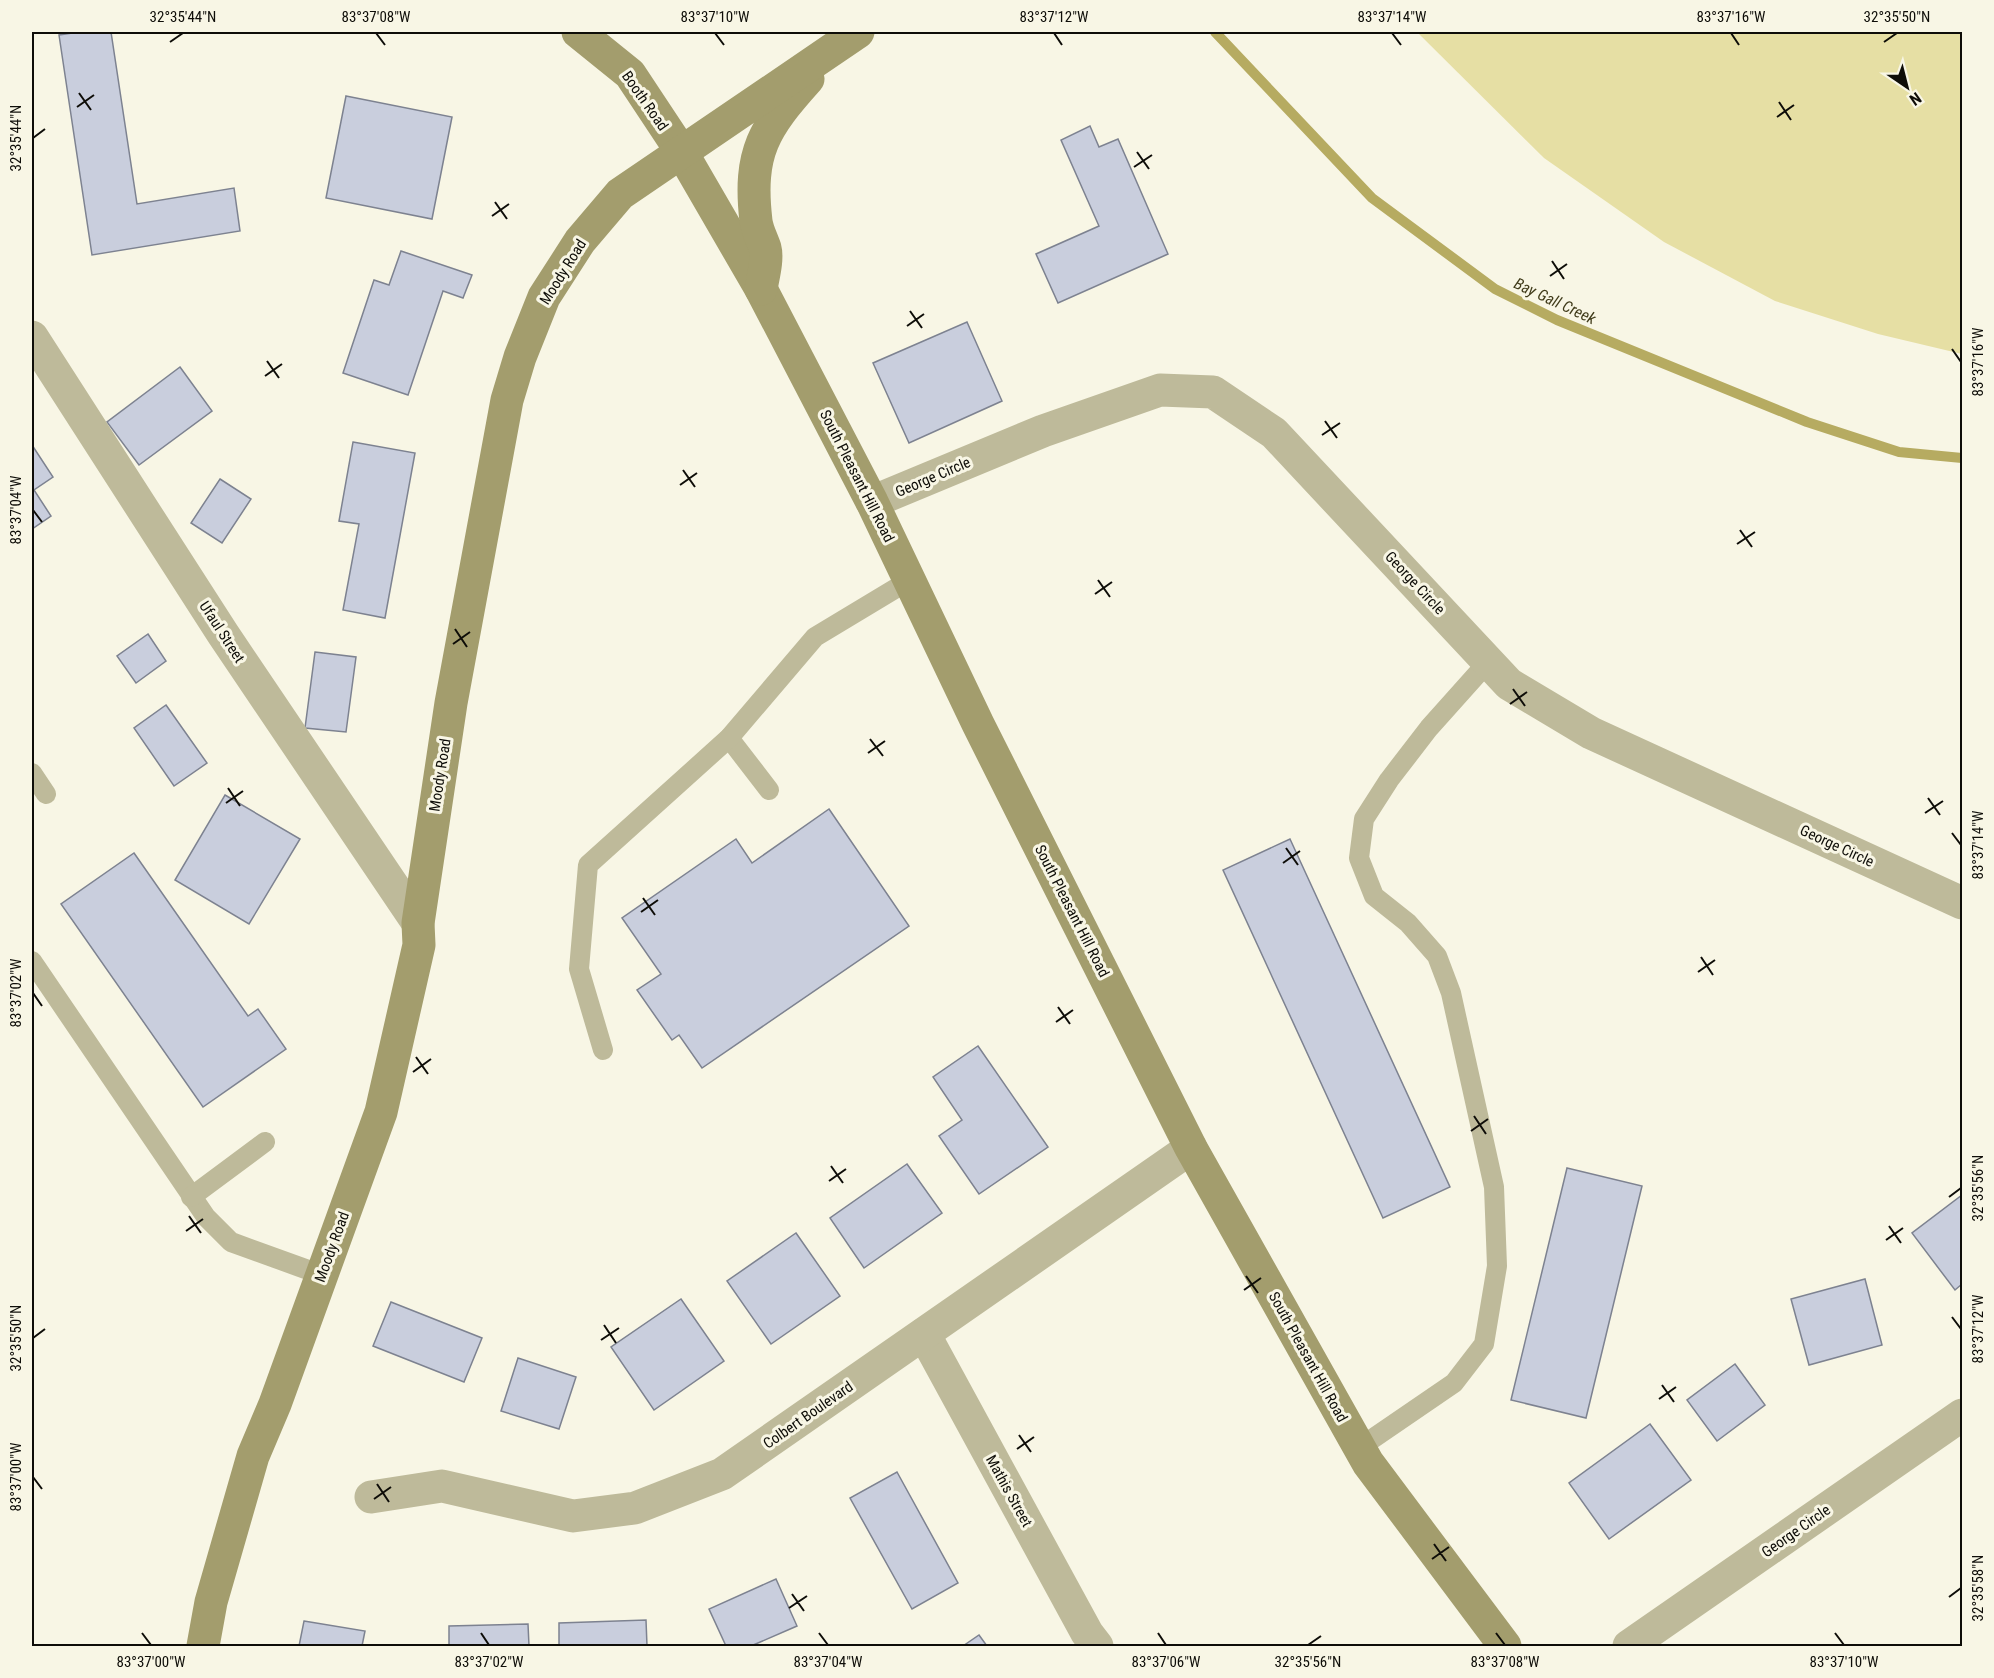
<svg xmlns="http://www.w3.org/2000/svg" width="1994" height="1678" font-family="'Roboto Condensed',sans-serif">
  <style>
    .green { fill: #e6dfa4 }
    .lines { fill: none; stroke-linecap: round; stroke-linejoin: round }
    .stream { stroke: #b6ab61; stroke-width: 10 }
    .building { fill: #c9cedd; stroke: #7d8290; stroke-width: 1.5 }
    .lane { stroke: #beba9a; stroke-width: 20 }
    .street { stroke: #beba9a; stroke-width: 33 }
    .secondary { stroke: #a39d6d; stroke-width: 33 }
    .ticks { fill: none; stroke: #0e0d08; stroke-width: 2 }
    .labels { text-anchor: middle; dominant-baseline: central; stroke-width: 6; stroke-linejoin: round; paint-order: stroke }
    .street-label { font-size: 15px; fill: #0e0d08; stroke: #f8f6e5 }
    .water-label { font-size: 16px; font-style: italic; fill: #403b1a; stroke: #f8f6e5 }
    .neatline { fill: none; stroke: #0e0d08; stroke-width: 2 }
    .ticks-label { font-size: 15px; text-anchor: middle; fill: #0e0d08 }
  </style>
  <rect width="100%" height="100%" fill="#f8f6e5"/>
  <!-- green -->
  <path class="green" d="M1417 32H1962V354L1878 334 1775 301 1664 242 1544 158Z"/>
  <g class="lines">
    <!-- stream -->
    <path class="stream" d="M1215 32 1372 198 1495 289 1557 320 1807 422 1899 452 1962 458"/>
  </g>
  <!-- building -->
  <g class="building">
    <path d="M79 32H111L137 204 234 188 240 231 92 255 59 35Z"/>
    <path d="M346 96 452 117 432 219 326 198Z"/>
    <path d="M1090 126 1099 147 1118 139 1168 254 1058 303 1036 254 1099 226 1061 140Z"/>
    <path d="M401 251 472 275 463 298 443 291 408 395 343 373 374 280 389 285Z"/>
    <path d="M967 322 1002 401 909 443 873 363Z"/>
    <path d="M180 367 212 411 139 465 107 422Z"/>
    <path d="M353 442 415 453 385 618 343 610 359 524 339 521Z"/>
    <path d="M32 445 53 477 34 490 51 516 32 529Z"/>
    <path d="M220 479 251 499 222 543 191 523Z"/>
    <path d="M148 634 166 661 136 683 117 656Z"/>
    <path d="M315 652 356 657 346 732 305 728Z"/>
    <path d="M166 705 207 763 174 786 134 728Z"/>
    <path d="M225 795 300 839 249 924 175 880Z"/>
    <path d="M829 809 909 926 702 1068 679 1035 672 1040 637 990 661 974 622 918 736 839 752 863Z"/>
    <path d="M1290 839 1450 1187 1383 1218 1223 870Z"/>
    <path d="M134 853 248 1016 258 1009 286 1049 203 1107 61 904Z"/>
    <path d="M978 1046 1048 1147 979 1194 939 1136 962 1120 933 1077Z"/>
    <path d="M907 1164 942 1213 864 1268 830 1218Z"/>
    <path d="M1567 1168 1642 1186 1586 1418 1511 1400Z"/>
    <path d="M1962 1195V1284L1955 1290 1912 1233Z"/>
    <path d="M796 1233 840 1296 771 1344 727 1281Z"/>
    <path d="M1865 1279 1882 1345 1809 1365 1791 1299Z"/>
    <path d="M681 1299 724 1361 654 1410 611 1347Z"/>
    <path d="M391 1302 482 1338 464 1382 373 1346Z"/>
    <path d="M518 1358 576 1377 559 1429 501 1411Z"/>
    <path d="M1735 1364 1765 1405 1717 1441 1687 1400Z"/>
    <path d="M1650 1424 1691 1480 1609 1539 1569 1483Z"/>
    <path d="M897 1472 958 1583 912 1609 850 1498Z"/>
    <path d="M776 1579 797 1626 751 1646H726L709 1609Z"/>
    <path d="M646 1620 647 1646H559V1623Z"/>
    <path d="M304 1621 365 1631 362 1646H299Z"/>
    <path d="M528 1624 529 1646H449V1626Z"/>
    <path d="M979 1635 987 1646H963Z"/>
  </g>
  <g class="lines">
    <!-- lane -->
    <g class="lane">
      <path d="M729 738 769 790"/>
      <path d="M32 773 46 794"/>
      <path d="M32 961 206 1217 231 1242 322 1275"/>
      <path d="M603 1050 579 969 588 865 729 738 815 637 908 581"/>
      <path d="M191 1197 265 1142"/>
      <path d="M1359 1448 1454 1383 1484 1344 1497 1266 1494 1187 1451 993 1437 956 1408 923 1374 896 1359 858 1364 819 1389 780 1429 728 1488 662"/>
    </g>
    <!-- street -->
    <g class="street">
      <path d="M32 337 223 634 418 923"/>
      <path d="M872 502 1043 431 1160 390 1213 392 1274 433 1509 684 1591 733 1962 903"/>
      <path d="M924 1334 1087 1633 1097 1646"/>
      <path d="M371 1497 442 1486 573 1516 635 1508 722 1474 1191 1148"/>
      <path d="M1629 1646 1962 1415"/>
    </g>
    <!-- secondary -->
    <g class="secondary">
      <path d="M578 32 630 74 681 151 761 289 872 502 978 724 1191 1148 1368 1463 1505 1646"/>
      <path d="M761 289C763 277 768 259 765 248 762 239 757 230 756 221 748 152 764 128 808 79"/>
      <path d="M203 1646 211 1602 253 1456 275 1404 381 1112 419 945 418 923 451 703 507 400 520 357 544 297 580 241 620 194 858 32"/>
    </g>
  </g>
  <!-- ticks -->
  <path class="ticks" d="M376 33 385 45M715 33 724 45M1054 33 1062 45M1392 33 1401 45M1731 33 1739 45M170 42 183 33M1884 42 1897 33M79 93 91 110M1779 102 1791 120M77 107 94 95M1777 117 1794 105M33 138 45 129M1137 152 1149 169M1134 167 1152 155M495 202 507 219M492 216 509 204M1552 261 1564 279M1550 276 1567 264M910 311 922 328M907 326 924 314M1952 349 1961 362M267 361 279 378M265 376 282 364M1325 421 1337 438M1322 435 1340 423M683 470 695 487M680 485 697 473M33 510 42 522M1740 530 1752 547M1737 544 1755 532M1098 580 1110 597M1095 594 1112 582M455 629 467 647M453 644 470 632M1513 689 1525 706M1510 704 1527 692M870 739 883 756M868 753 885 741M228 788 240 806M1928 798 1940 815M226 803 243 791M1925 813 1943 801M1952 833 1961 845M1286 848 1298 865M1283 863 1300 851M643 898 655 915M641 912 658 900M1701 957 1713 975M1698 972 1715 960M33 993 42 1006M1058 1007 1070 1024M1056 1022 1073 1010M416 1057 428 1074M413 1072 431 1059M1474 1116 1486 1134M1471 1131 1488 1119M831 1166 843 1183M829 1181 846 1169M1949 1197 1961 1188M189 1216 201 1233M1889 1226 1901 1243M186 1231 203 1219M1886 1240 1903 1228M1246 1276 1258 1293M1244 1290 1261 1278M1952 1317 1961 1329M604 1325 616 1343M33 1338 45 1329M601 1340 619 1328M1662 1385 1674 1402M1659 1399 1676 1387M1019 1435 1031 1452M1017 1449 1034 1437M33 1477 42 1489M377 1484 389 1502M374 1499 391 1487M1434 1544 1446 1561M1432 1559 1449 1547M792 1594 804 1611M1949 1597 1961 1588M789 1608 807 1596M142 1633 151 1645M481 1633 489 1645M819 1633 828 1645M1158 1633 1166 1645M1496 1633 1505 1645M1835 1633 1844 1645M1308 1645 1321 1636"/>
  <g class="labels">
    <!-- street labels -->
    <g class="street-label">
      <text transform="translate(645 101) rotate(55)">Booth Road</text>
      <text transform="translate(563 272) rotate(-58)">Moody Road</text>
      <text transform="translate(857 476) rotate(63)">South Pleasant Hill Road</text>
      <text transform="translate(933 477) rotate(-23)">George Circle</text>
      <text transform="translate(1415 583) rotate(47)">George Circle</text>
      <text transform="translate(222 632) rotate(57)">Ufaul Street</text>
      <text transform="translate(440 775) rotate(-81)">Moody Road</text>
      <text transform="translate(1837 846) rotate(25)">George Circle</text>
      <text transform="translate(1072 911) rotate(63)">South Pleasant Hill Road</text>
      <text transform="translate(332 1247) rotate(-70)">Moody Road</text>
      <text transform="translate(1308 1357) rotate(61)">South Pleasant Hill Road</text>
      <text transform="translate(808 1415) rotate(-35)">Colbert Boulevard</text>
      <text transform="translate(1009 1491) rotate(61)">Mathis Street</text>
      <text transform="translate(1796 1531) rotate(-35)">George Circle</text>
    </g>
    <!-- water labels -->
    <g class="water-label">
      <text transform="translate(1555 301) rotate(25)">Bay Gall Creek</text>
    </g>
  </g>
  <!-- border -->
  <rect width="1994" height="1678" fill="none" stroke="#f8f6e5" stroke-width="66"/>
  <!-- north arrow -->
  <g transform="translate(1907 87) rotate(145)" stroke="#f8f6e5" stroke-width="4.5" paint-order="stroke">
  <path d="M0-4.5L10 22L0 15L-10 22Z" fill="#0e0d08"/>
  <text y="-9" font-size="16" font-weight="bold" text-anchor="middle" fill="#0e0d08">N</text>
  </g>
  <rect x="33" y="33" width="1928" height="1612" class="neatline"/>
  <g class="ticks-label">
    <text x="183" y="22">32°35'44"N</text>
    <text x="376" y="22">83°37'08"W</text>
    <text x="715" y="22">83°37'10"W</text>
    <text x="1054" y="22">83°37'12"W</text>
    <text x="1392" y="22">83°37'14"W</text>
    <text x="1731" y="22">83°37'16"W</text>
    <text x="1897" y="22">32°35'50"N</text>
    <text transform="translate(16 138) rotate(-90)" y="5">32°35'44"N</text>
    <text transform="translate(1978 362) rotate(-90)" y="5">83°37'16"W</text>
    <text transform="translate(16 510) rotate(-90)" y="5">83°37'04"W</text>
    <text transform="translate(1978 845) rotate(-90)" y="5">83°37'14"W</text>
    <text transform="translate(16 993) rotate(-90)" y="5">83°37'02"W</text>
    <text transform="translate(1978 1188) rotate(-90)" y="5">32°35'56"N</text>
    <text transform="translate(1978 1329) rotate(-90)" y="5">83°37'12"W</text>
    <text transform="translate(16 1338) rotate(-90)" y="5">32°35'50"N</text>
    <text transform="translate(16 1477) rotate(-90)" y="5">83°37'00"W</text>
    <text transform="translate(1978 1588) rotate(-90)" y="5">32°35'58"N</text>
    <text x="151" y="1667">83°37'00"W</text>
    <text x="489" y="1667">83°37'02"W</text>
    <text x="828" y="1667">83°37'04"W</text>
    <text x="1166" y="1667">83°37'06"W</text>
    <text x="1308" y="1667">32°35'56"N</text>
    <text x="1505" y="1667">83°37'08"W</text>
    <text x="1844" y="1667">83°37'10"W</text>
  </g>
</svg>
